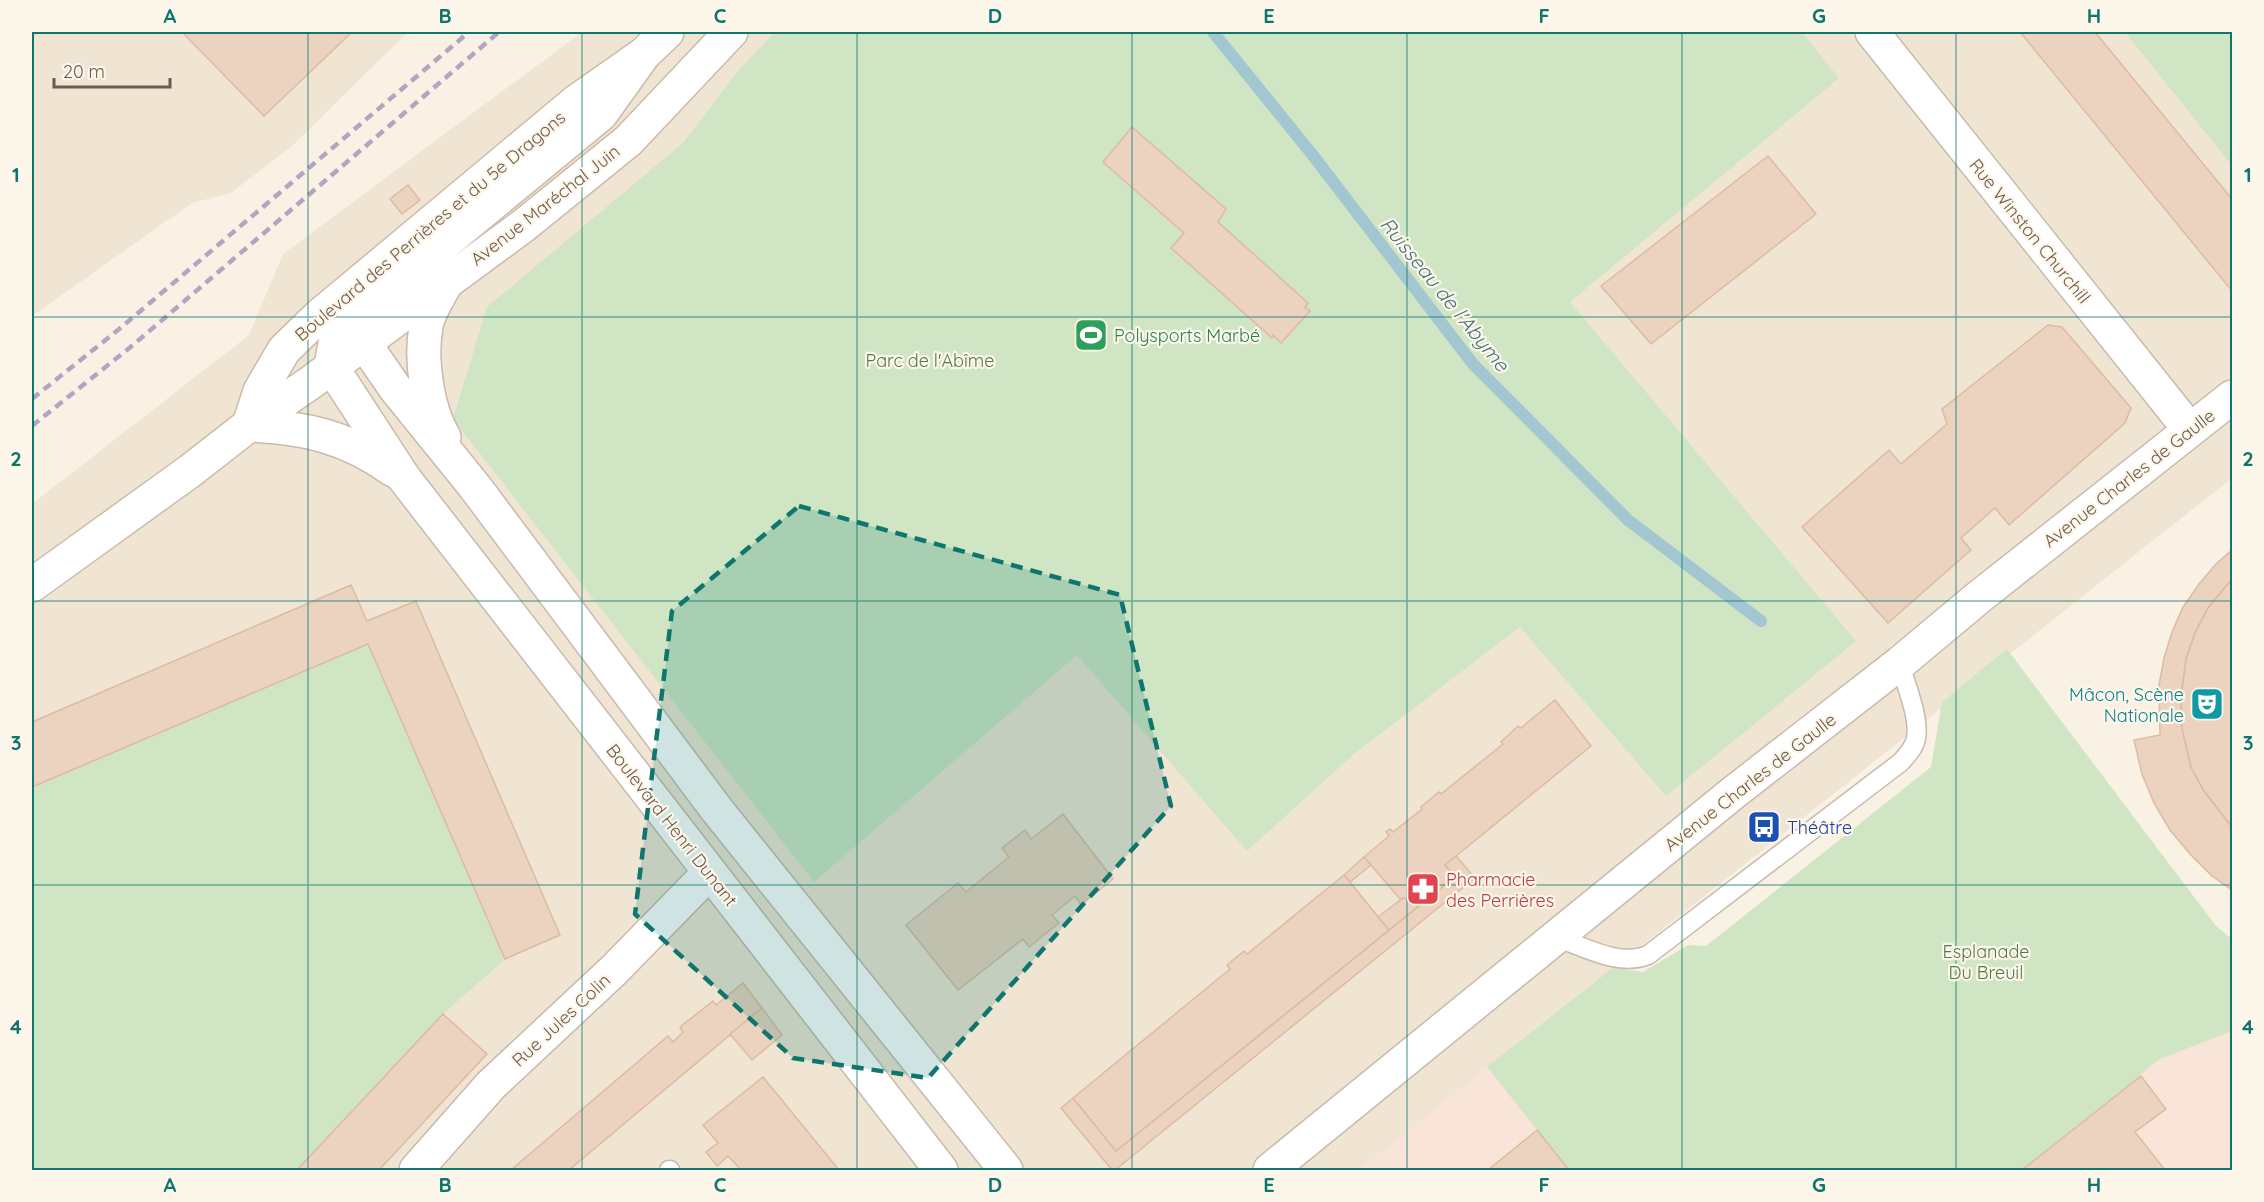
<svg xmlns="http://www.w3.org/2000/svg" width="2264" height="1202" font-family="Quicksand,sans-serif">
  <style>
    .residential { fill: #f0e4d3 }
    .commercial { fill: #f8e4d9 }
    .green { fill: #d0e5c4 }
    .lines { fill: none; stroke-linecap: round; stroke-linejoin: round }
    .stream { stroke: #a2c7d1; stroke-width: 12 }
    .building { fill: #ebd3bf; stroke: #dcbba1; stroke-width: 1.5 }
    .service-casing { stroke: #c8baac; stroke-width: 21 }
    .minor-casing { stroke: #c8baac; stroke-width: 36 }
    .tertiary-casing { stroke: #c8baac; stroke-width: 36 }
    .secondary-casing { stroke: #ccbbab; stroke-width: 36 }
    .service { stroke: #fff; stroke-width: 18 }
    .minor { stroke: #fff; stroke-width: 33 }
    .tertiary { stroke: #fff; stroke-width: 33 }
    .secondary { stroke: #fff; stroke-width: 33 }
    .rail { stroke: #b5a4c1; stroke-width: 4.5; stroke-dasharray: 9 6; stroke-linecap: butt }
    .marked { fill: #0f766e; fill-opacity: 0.2; stroke: #0f766e; stroke-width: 4.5; stroke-dasharray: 12 8; stroke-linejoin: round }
    .grid { fill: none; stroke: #0f766e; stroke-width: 1.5; stroke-opacity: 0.55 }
    .labels { text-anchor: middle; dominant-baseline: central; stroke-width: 4.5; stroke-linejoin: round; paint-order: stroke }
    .street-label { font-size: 18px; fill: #6e5b4d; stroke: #fdf6ea }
    .leisure-label { font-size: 18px; fill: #27864d; stroke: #fdf6ea; text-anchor: start }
    .park-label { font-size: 18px; fill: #547949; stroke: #fdf6ea }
    .culture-label { font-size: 18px; fill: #0d838f; stroke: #fdf6ea; text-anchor: end }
    .transit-label { font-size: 18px; fill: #164399; stroke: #fdf6ea; text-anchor: start }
    .health-label { font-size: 18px; fill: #be3a42; stroke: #fdf6ea; text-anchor: start }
    .water-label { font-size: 20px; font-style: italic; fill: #497480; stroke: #fdf6ea }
    .neatline { fill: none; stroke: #0f766e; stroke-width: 2 }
    .grid-label { font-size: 20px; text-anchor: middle; font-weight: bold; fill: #0f766e }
  </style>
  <rect width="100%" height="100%" fill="#f9f2e4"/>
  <!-- residential -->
  <g class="residential">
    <path d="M32 32H408L292 146 231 193 192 203 32 316Z"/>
    <path d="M582 32H2232V478L1359 1170H32V504L249 335 283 254Z"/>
  </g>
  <!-- commercial -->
  <g class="commercial">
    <path d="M2232 1031V1170H2013L2158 1060Z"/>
    <path d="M1487 1067 1570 1170H1359Z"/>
  </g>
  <!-- green -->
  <g class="green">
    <path d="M775 32H1802L1839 78 1570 302 1856 641 1666 796 1520 627 1355 753 1247 851 1077 655 814 882 453 419 487 307 683 143 738 71Z"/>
    <path d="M2125 32H2232V166L2230 163Z"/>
    <path d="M368 644 505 959 443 1014 297 1170H32V787Z"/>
    <path d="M2007 649 2216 926 2232 939V1031L2158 1060 2140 1075 2141 1076 2022 1170H1569L1487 1067 1614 967 1643 972 1688 945 1706 946 1931 767 1942 702Z"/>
  </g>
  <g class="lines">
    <!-- stream -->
    <path class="stream" d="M1213 32 1311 153 1473 364 1628 520 1761 621"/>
  </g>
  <!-- building -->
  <g class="building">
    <path d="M182 32H352L264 116Z"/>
    <path d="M2020 32H2095L2232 199V291Z"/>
    <path d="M1132 127 1226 209 1218 222 1308 303 1305 307 1310 311 1281 343 1273 335 1272 338 1171 248 1184 233 1103 162Z"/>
    <path d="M1768 156 1816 214 1651 344 1601 286Z"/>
    <path d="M408 185 420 200 402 214 390 199Z"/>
    <path d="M2048 325 2062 327 2131 408 2125 423 2009 525 1995 508 1961 538 1971 550 1888 623 1802 527 1889 450 1901 464 1947 424 1942 409Z"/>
    <path d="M2232 550V579L2208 608 2195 633 2186 659 2181 698 2182 728 2191 767 2204 791 2232 827V890L2212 876 2190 854 2170 830 2154 803 2142 774 2134 740 2160 735 2159 685 2164 658 2172 632 2183 607 2199 584 2216 564Z"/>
    <path d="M2232 579V827L2204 791 2191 767 2182 728 2181 698 2186 659 2195 633 2208 608Z"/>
    <path d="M351 585 367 621 416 601 560 935 505 959 368 644 32 787V722Z"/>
    <path d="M1555 700 1591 746 1445 865 1455 877 1421 904 1403 898 1401 900 1364 857 1389 836 1386 832 1390 829 1393 832 1422 809 1421 807 1439 792 1441 794 1503 744 1501 742 1518 726 1521 728Z"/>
    <path d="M1063 814 1113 879 1081 905 1075 896 1052 915 1059 923 1029 947 1023 939 958 990 906 925 958 883 966 892 1009 857 1002 848 1025 830 1031 839Z"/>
    <path d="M1456 856 1475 878 1115 1170H1112L1061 1108 1073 1098 1116 1151 1455 877 1445 865Z"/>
    <path d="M1364 857 1371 865 1350 882 1344 875Z"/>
    <path d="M1344 875 1389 930 1116 1151 1073 1098 1230 969 1227 965 1244 951 1247 954Z"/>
    <path d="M1403 898 1421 904 1389 930 1378 917Z"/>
    <path d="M743 983 762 1008 569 1170H511L668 1036 673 1042 683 1032 680 1027 713 1001 716 1005Z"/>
    <path d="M762 1008 782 1035 752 1060 730 1034Z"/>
    <path d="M443 1014 487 1054 379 1170H297Z"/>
    <path d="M2141 1076 2166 1109 2135 1132 2165 1170H2022Z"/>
    <path d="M763 1077 839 1170H741L728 1156 717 1166 706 1152 718 1143 703 1125Z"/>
    <path d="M1537 1130 1569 1170H1488Z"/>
  </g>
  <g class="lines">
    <!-- service casing -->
    <g class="service-casing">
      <g id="service">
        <path d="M1558 938C1585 947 1619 967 1648 955L1901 762C1907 755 1915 747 1916 738 1920 717 1905 684 1900 663"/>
        <path d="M669 1170H670"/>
      </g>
    </g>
    <!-- minor casing -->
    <g class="minor-casing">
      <g id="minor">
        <path d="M1872 32 2190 430"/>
        <path d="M349 321 395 388 475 487 717 810 1006 1170"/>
        <path d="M331 366 404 478 941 1170"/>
        <path d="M249 425C305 428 346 436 393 470"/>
        <path d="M444 437C427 409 420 359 426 327 428 311 441 294 448 279"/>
        <path d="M416 1170 491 1085 613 971 709 873"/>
      </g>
    </g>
    <!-- tertiary casing -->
    <g class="tertiary-casing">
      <path id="tertiary" d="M1270 1170 1733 793 1900 663 1979 597 2232 397"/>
    </g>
    <!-- secondary casing -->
    <g class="secondary-casing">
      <g id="secondary">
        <path d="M331 366 337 333 348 319 430 255 601 114 644 54 667 32"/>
        <path d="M249 425 260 391 284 350 319 316 577 101 644 54"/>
        <path d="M32 585 190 471 249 425 310 383 523 226 628 141 731 32"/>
      </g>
    </g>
    <!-- service -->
    <use href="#service" class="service"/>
    <!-- minor -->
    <use href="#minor" class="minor"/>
    <!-- tertiary -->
    <use href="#tertiary" class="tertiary"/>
    <!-- secondary -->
    <use href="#secondary" class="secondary"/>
    <!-- rail -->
    <g class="rail">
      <path d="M32 399 118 330 469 32"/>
      <path d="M32 426 133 345 499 32"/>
    </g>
  </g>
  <!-- marked area -->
  <path class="marked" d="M799 506 1120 595 1171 806 928 1078 793 1058 635 914 672 611Z"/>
  <!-- grid -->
  <path class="grid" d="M308 32V1170M582 32V1170M857 32V1170M1132 32V1170M1407 32V1170M1682 32V1170M1956 32V1170M32 317H2232M32 601H2232M32 885H2232"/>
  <!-- icons -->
  <defs>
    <g id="stadium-square" transform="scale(1.725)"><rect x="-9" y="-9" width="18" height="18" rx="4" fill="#2e9e5b" stroke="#fdf6ea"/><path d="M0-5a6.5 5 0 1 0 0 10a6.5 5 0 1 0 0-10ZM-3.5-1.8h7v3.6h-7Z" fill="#fff"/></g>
    <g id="theatre-square" transform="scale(1.725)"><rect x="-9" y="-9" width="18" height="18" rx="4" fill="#0f9aa8" stroke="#fdf6ea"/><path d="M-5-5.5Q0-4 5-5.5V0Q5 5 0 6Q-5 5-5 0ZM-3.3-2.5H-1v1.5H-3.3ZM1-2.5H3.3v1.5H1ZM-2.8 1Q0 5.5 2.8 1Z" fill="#fff"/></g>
    <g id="bus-square" transform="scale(1.725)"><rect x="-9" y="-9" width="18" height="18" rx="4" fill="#1a4fb4" stroke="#fdf6ea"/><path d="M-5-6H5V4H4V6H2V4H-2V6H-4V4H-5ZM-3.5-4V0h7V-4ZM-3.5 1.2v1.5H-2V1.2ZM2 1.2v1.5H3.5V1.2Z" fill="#fff"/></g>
    <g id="pharmacy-square" transform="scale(1.725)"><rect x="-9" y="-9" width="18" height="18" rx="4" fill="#e0444e" stroke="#fdf6ea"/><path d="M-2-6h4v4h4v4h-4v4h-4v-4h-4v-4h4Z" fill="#fff"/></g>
  </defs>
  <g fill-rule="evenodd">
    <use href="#stadium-square" x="1091" y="335"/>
    <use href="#theatre-square" x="2207" y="704"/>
    <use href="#bus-square" x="1764" y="827"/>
    <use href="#pharmacy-square" x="1423" y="889"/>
  </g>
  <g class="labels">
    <!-- street labels -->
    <g class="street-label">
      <text transform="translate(545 205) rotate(-38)">Avenue Maréchal Juin</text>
      <text transform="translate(430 226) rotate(-40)">Boulevard des Perrières et du 5e Dragons</text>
      <text transform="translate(2030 231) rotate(51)">Rue Winston Churchill</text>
      <text transform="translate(2129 478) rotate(-38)">Avenue Charles de Gaulle</text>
      <text transform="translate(1750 782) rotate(-38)">Avenue Charles de Gaulle</text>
      <text transform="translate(672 825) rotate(52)">Boulevard Henri Dunant</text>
      <text transform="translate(561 1020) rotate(-43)">Rue Jules Colin</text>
    </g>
    <!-- leisure labels -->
    <g class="leisure-label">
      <text x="1114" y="335">Polysports Marbé</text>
    </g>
    <!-- park labels -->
    <g class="park-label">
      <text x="930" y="360">Parc de l'Abîme</text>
      <text x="1986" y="951">Esplanade<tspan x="1986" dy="21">Du Breuil</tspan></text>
    </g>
    <!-- culture labels -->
    <g class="culture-label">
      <text x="2184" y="694">Mâcon, Scène<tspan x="2184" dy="21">Nationale</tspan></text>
    </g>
    <!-- transit labels -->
    <g class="transit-label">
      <text x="1787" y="827">Théâtre</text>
    </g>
    <!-- health labels -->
    <g class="health-label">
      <text x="1446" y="879">Pharmacie<tspan x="1446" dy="21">des Perrières</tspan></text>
    </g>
    <!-- water labels -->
    <g class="water-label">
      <text transform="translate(1445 294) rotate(51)">Ruisseau de l'Abyme</text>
    </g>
  </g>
  <!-- border -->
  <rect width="2264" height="1202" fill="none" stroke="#fdf6ea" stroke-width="66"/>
  <!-- scale -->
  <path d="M54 78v9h116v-9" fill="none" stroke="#6e5b4d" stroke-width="3"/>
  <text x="63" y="78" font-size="18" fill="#6e5b4d" stroke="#fdf6ea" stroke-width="4.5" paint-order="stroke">20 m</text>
  <rect x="33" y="33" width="2198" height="1136" class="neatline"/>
  <g class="grid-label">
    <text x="170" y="23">A</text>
    <text x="445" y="23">B</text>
    <text x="720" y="23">C</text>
    <text x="995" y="23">D</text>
    <text x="1269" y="23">E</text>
    <text x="1544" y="23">F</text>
    <text x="1819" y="23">G</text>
    <text x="2094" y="23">H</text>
    <text x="16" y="182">1</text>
    <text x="2248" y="182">1</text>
    <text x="16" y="466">2</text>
    <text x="2248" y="466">2</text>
    <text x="16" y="750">3</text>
    <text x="2248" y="750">3</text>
    <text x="16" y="1034">4</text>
    <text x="2248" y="1034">4</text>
    <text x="170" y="1192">A</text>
    <text x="445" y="1192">B</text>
    <text x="720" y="1192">C</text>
    <text x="995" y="1192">D</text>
    <text x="1269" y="1192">E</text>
    <text x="1544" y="1192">F</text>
    <text x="1819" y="1192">G</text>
    <text x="2094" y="1192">H</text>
  </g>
</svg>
